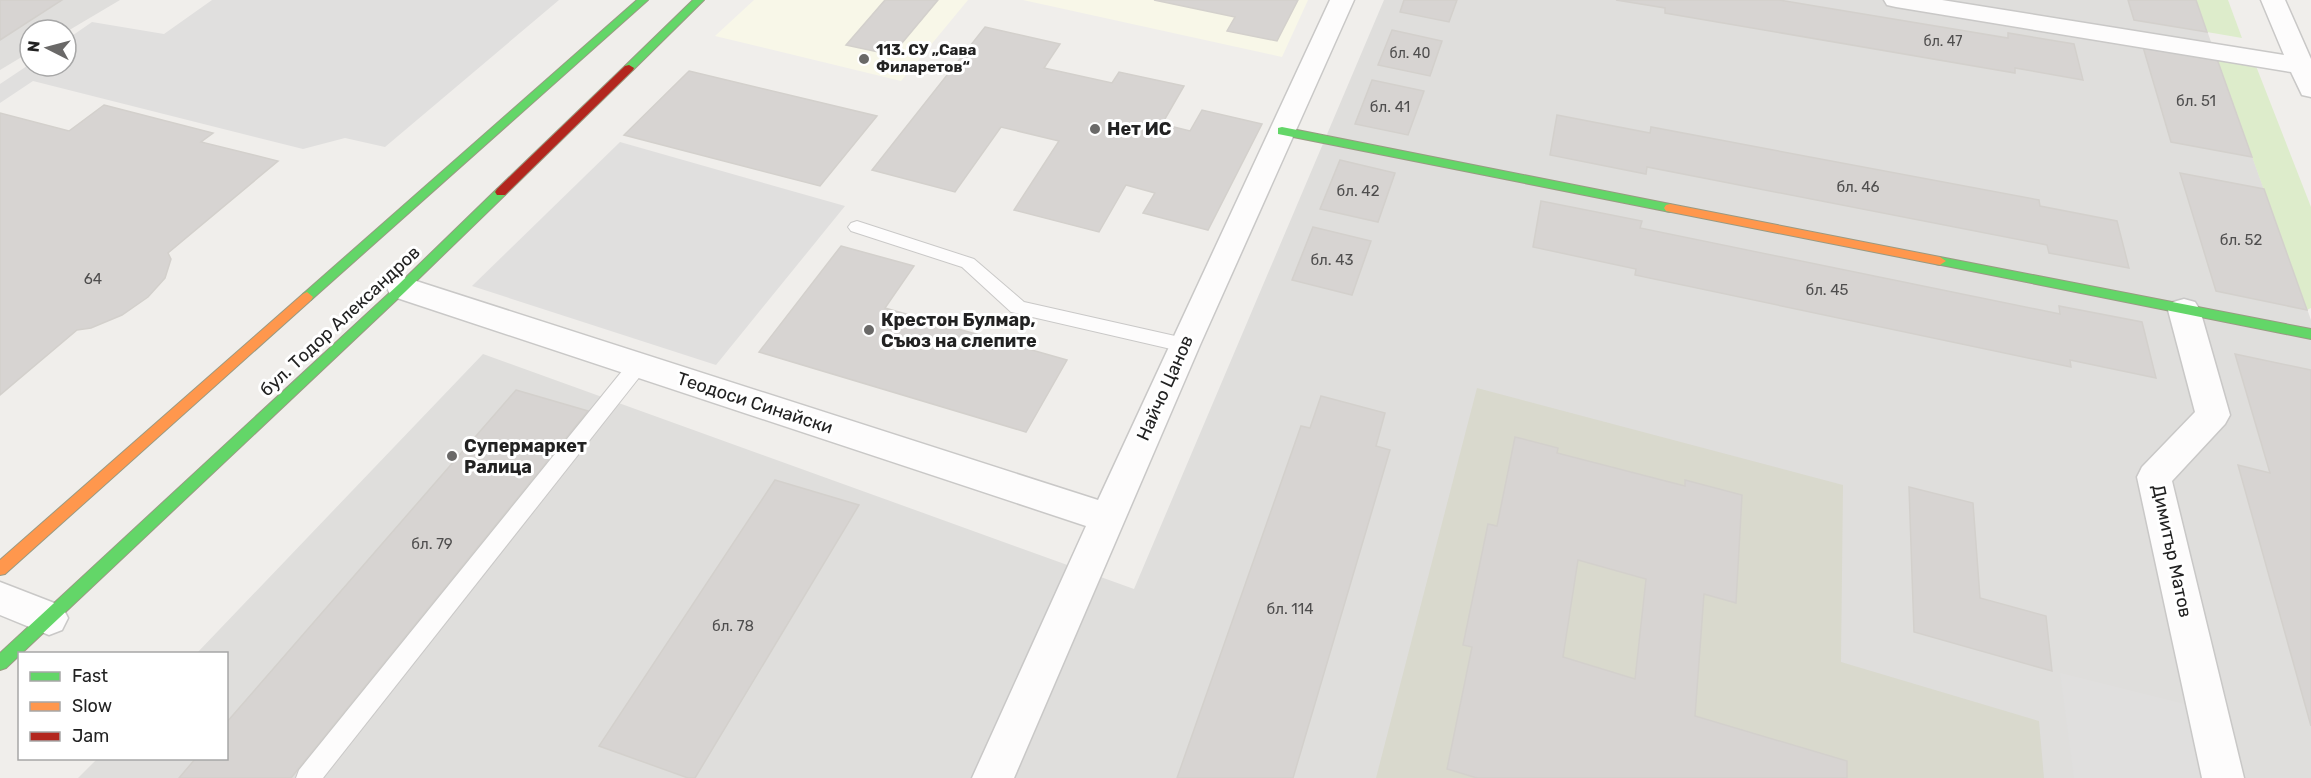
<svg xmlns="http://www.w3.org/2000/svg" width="2311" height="778" font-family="Rubik,sans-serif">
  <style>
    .residential { fill: #dfdedc }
    .education { fill: #f8f7e8 }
    .construction { fill: #d9d9cd }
    .grass { fill: #ddeccb }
    .parking { fill: #e0dfde }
    .building { fill: #d7d4d2; stroke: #d3d0cc; stroke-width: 1.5; fill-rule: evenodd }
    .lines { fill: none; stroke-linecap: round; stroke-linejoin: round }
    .lane-casing { stroke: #c9c8c7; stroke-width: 2 }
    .street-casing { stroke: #c9c8c7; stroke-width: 3 }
    .fast-casing { stroke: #999a82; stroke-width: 2 }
    .slow-casing { stroke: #999a82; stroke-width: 2 }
    .jam-casing { stroke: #999a82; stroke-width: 2 }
    .lane { fill: #fdfcfc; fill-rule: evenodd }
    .street { fill: #fdfcfc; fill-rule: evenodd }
    .fast { fill: #63d668; fill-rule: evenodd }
    .slow { fill: #ff974d; fill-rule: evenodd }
    .jam { fill: #b3261e; fill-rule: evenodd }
    .poi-dot { fill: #6a6968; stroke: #fff; stroke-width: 2 }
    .labels { text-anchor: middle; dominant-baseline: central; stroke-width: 6; stroke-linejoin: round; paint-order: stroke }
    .far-number-label { font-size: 14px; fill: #4f4e4e }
    .far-poi-label { font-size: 15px; font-weight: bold; fill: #222; stroke: #fff; text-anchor: start }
    .number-label { font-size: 15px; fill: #4f4e4e }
    .poi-label { font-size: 18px; font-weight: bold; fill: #222; stroke: #fff; text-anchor: start }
    .street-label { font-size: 18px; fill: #222; stroke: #fff }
  </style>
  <rect width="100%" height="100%" fill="#f0eeeb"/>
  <!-- residential -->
  <g class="residential">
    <path d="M0 0H120L66 32 30 30V52L0 70Z"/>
    <path d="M1384 0H2196L2311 320V778H78L97 759 226 758V654L197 653 483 354 1134 589Z"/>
  </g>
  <!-- education -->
  <g class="education">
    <path d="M754 0H968L901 81 715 36Z"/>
    <path d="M1023 0H1308L1282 57Z"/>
  </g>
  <!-- construction -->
  <path class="construction" d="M1477 388 1843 485 1841 662 2039 721 2044 778H1376Z"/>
  <!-- grass -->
  <g class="grass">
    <path d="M2196 0H2228L2242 38 2207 32Z"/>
    <path d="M2217 59 2256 66 2311 207V308L2307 310Z"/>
  </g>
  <!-- parking -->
  <g class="parking">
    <path d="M212 0H559L385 147 345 138 303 149 33 81 0 103V84L30 64V66H66V40L92 22 164 34Z"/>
    <path d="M620 142 845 206 716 365 472 286Z"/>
    <path d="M2060 673 2196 707 2211 778H2074Z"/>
  </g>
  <!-- building -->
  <g class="building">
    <path d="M0 0H62L0 40Z"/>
    <path d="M885 0H938L892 55 846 45Z"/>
    <path d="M1154 0H1298L1277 41 1227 31 1235 17Z"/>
    <path d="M1404 0H1457L1449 22 1400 12Z"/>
    <path d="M1616 0H1779L2008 38V33L2074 44 2083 80 2015 68V73L1665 13V8Z"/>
    <path d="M2128 0H2196L2207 32 2134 20Z"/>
    <path d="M985 27 1060 44 1044 68 1112 83 1119 72 1184 86 1162 124 1190 131 1202 110 1262 124 1208 230 1143 213 1155 193 1126 185 1099 232 1014 210 1059 141 1001 127 955 192 872 170Z"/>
    <path d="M1392 30 1442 41 1430 76 1378 65Z"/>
    <path d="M2143 47 2217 59 2252 157 2171 142Z"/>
    <path d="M689 71 877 116 820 186 624 135Z"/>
    <path d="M1372 80 1424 91 1408 135 1355 124Z"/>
    <path d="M104 105 213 133 201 142 278 161 168 253 171 259 165 278 148 297 122 315 91 328 77 330 0 395V113L69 131Z"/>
    <path d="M1557 115 1650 133 1651 127 2039 200 2040 206 2117 221 2129 268 2049 253 2047 245 1647 167 1646 174 1550 155Z"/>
    <path d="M1340 160 1395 173 1378 222 1320 209Z"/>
    <path d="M2180 173 2264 189 2307 310 2216 291Z"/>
    <path d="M1541 201 1642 221 1640 228 2060 314 2059 306 2142 322 2156 378 2070 360 2071 367 1635 275 1636 269 1533 247Z"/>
    <path d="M1313 227 1371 241 1352 295 1292 280Z"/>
    <path d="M841 246 914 266 885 308 1067 360 1026 432 759 352Z"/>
    <path d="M2235 354 2311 370V726L2238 465 2270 473Z"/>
    <path d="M516 390 588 411 291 778H179L196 758H226V723Z"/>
    <path d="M1321 396 1385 413 1376 446 1390 450 1293 778H1177L1301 426 1310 428Z"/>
    <path d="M1515 437 1558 448 1557 453 1685 486V480L1742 495 1736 603 1704 594 1695 716 1847 761V778H1477L1447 769 1472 647 1463 645 1488 524 1497 526ZM1578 560 1646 579 1635 679 1563 657Z"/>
    <path d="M775 480 859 505 695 778H688L599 746Z"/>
    <path d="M1909 487 1973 503 1980 598 2046 616 2052 671 1914 632Z"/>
  </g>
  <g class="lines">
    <!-- lane casing -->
    <g class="lane-casing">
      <g id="lane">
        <path d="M857 221 974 259 1024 302 1184 338 1191 340 1193 345 1191 350 1184 352 1011 312 962 267 851 231 848 227 851 223Z"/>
        <path d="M638 358 645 360 648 365 645 370 323 778H296L299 770 631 360Z"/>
      </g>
    </g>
    <!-- street casing -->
    <g class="street-casing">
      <g id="street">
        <path d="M1330 0H1354L1200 345 1014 778H972L1086 526 391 296 387 288 391 280 402 277 413 280 1098 500Z"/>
        <path d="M1884 0H1942L2284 55 2261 0H2285L2311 59V97L2302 95 2291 72 1896 7 1887 5Z"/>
        <path d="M2184 299 2195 302 2200 310 2230 415 2225 424 2172 481 2244 778H2202L2137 477 2142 467 2195 412 2168 310 2173 302Z"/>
        <path d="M0 582 62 606 68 618 62 630 49 635 0 615Z"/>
      </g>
    </g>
    <!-- fast casing -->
    <g class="fast-casing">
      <g id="fast">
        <path d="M637 0H648L311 300H303L301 297 303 294Z"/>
        <path d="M693 0H704L633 70H625V66Z"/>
        <path d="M1282 127 1670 204 1676 208 1670 212 1278 134V128Z"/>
        <path d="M501 188 505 189 507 192 505 195 406 291 6 668 0 670V653L398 285 497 189Z"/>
        <path d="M1940 257 2311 329V339L1936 264 1934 261 1936 258Z"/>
      </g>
    </g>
    <!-- slow casing -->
    <g class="slow-casing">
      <g id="slow">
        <path d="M1670 204 1940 257 1946 261 1940 265 1666 211 1664 208 1666 205Z"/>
        <path d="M307 292 313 297 311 300 5 574 0 575V560L303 294Z"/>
      </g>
    </g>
    <!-- jam casing -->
    <g class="jam-casing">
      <path id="jam" d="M629 65 634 68 633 70 505 195H497L495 192 497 189 625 66Z"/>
    </g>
    <!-- lane -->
    <use href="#lane" class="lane"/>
    <!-- street -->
    <use href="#street" class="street"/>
    <!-- fast -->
    <use href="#fast" class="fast"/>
    <!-- slow -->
    <use href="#slow" class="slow"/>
    <!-- jam -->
    <use href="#jam" class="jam"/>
  </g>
  <!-- markers -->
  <g class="poi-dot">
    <circle cx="864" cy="59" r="6"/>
    <circle cx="1095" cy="129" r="6"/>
    <circle cx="869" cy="330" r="6"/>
    <circle cx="452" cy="456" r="6"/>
  </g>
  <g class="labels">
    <!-- far-number labels -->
    <g class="far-number-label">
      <text x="1943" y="41">бл. 47</text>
      <text x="1410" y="53">бл. 40</text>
    </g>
    <!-- far-poi labels -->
    <g class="far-poi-label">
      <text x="876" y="50">113. СУ „Сава<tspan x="876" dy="17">Филаретов“</tspan></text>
    </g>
    <!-- number labels -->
    <g class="number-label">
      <text x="2196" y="101">бл. 51</text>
      <text x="1390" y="107">бл. 41</text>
      <text x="1858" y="187">бл. 46</text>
      <text x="1358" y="191">бл. 42</text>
      <text x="2241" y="240">бл. 52</text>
      <text x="1332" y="260">бл. 43</text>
      <text x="93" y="279">64</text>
      <text x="1827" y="290">бл. 45</text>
      <text x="432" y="544">бл. 79</text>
      <text x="1290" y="609">бл. 114</text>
      <text x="733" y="626">бл. 78</text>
    </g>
    <!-- poi labels -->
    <g class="poi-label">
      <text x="1107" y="129">Нет ИС</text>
      <text x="881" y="320">Крестон Булмар,<tspan x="881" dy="21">Съюз на слепите</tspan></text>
      <text x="464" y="446">Супермаркет<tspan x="464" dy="21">Ралица</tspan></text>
    </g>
    <!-- street labels -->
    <g class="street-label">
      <text transform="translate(340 321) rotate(-43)">бул. Тодор Александров</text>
      <text transform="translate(1165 388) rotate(-66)">Найчо Цанов</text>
      <text transform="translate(755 403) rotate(18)">Теодоси Синайски</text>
      <text transform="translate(2172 551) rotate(78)">Димитър Матов</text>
    </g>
  </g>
  <!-- legend -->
  <rect x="18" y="652" width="210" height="108" fill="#ffffff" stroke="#a7a7a7" stroke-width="1.5"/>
  <rect x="30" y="672" width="30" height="9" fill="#63d668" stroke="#a7a7a7" stroke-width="1.5"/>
  <text x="72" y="682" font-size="18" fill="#222222">Fast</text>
  <rect x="30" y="702" width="30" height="9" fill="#ff974d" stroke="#a7a7a7" stroke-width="1.5"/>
  <text x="72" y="712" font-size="18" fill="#222222">Slow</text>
  <rect x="30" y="732" width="30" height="9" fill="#b3261e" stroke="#a7a7a7" stroke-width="1.5"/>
  <text x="72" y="742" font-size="18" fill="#222222">Jam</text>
  <!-- north arrow -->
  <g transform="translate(48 48) rotate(276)"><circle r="28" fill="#ffffff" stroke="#a7a7a7" stroke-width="1.5"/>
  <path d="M0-4.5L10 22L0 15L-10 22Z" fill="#6a6968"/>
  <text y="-9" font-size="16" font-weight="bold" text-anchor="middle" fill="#222222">N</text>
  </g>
</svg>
